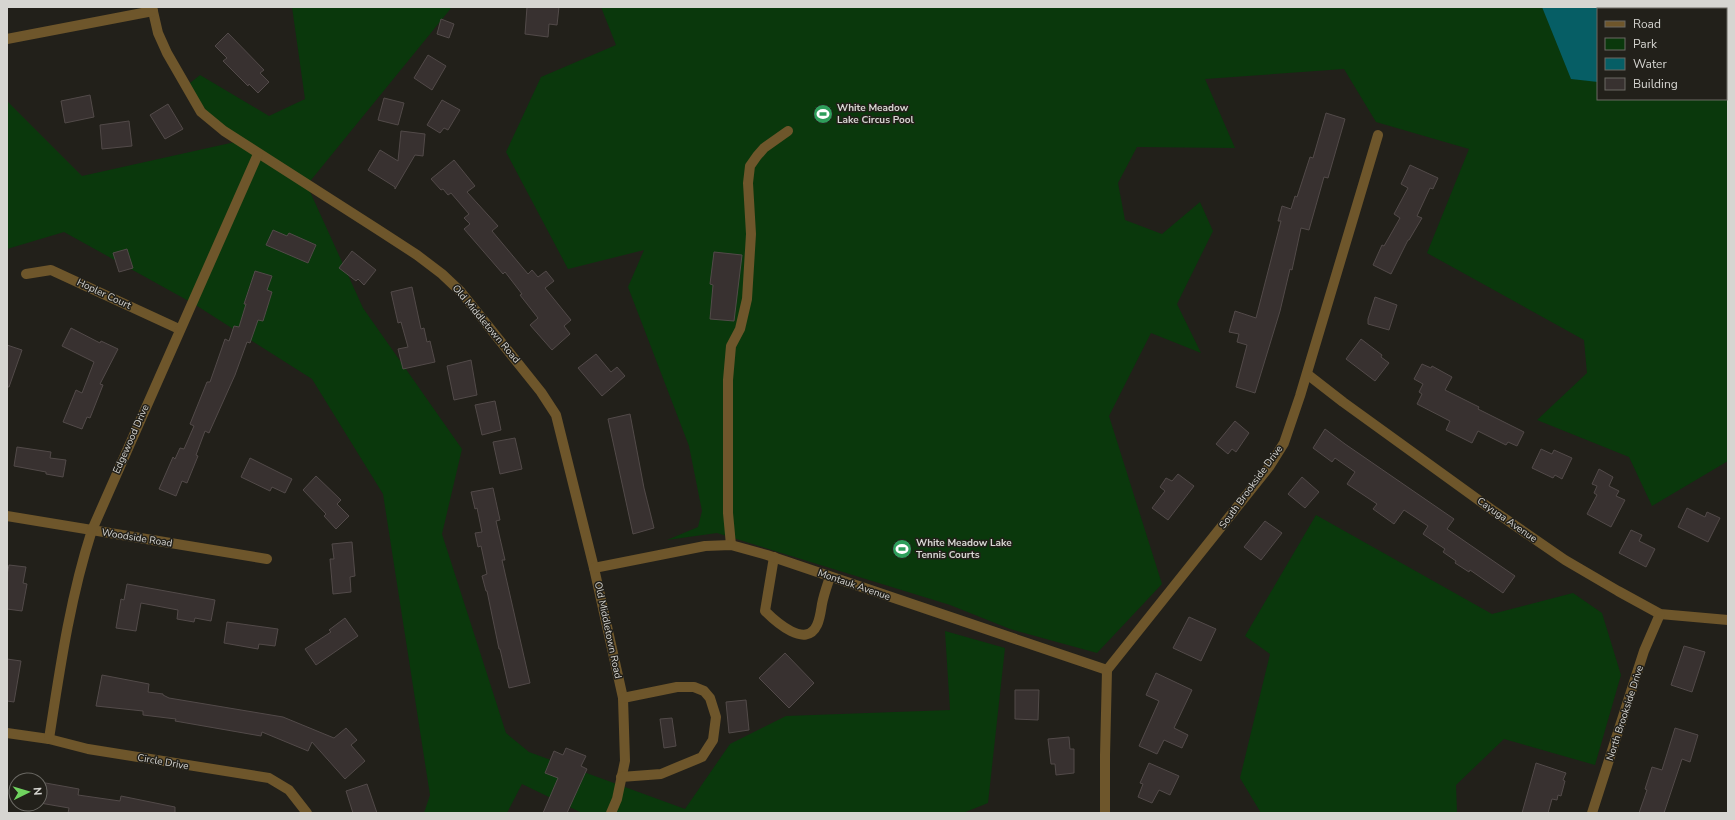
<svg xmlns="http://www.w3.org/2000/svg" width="1735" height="820" font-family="'Nunito Sans',sans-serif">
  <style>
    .green { fill: #0a380c; fill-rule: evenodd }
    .water { fill: #065e65 }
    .building { fill: #383130; stroke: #524a49 }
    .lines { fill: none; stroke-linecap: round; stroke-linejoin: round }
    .minor { stroke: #6e562b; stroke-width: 10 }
    .labels { text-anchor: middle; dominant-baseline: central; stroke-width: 3; stroke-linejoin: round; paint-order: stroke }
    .poi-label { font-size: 10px; font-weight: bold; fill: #d6d5d1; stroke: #22201a; text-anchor: start }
    .street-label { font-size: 10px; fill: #d6d5d1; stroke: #22201a }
  </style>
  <rect width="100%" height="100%" fill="#22201a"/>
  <!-- green -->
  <g class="green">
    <path d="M292 7H452L307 185 363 308 462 449 442 534 506 733 529 752 685 809 730 744 786 716 950 710 945 631 1005 648 988 803 963 813H582L522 784 507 813H424L430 795 383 494 312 379 194 304 64 232 7 249V101L82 176 235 142 185 87 200 75 269 116 305 99Z"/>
    <path d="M601 7H1728V461L1652 506 1629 457 1537 420 1587 373 1584 340 1427 253 1469 149 1376 122 1344 69 1205 79 1235 148 1137 147 1118 183 1125 220 1162 234 1200 202 1213 231 1177 304 1201 353 1151 333 1109 416 1162 584 1097 653 1010 629 950 605 717 533 667 540 698 527 702 511 689 446 628 287 644 250 568 269 506 152 541 77 616 45ZM1598 9H1726V99H1598Z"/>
    <path d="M1316 515 1492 614 1573 593 1602 613 1621 675 1595 765 1504 739 1456 785 1457 813H1261L1240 778 1270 654 1245 636Z"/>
  </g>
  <!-- water -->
  <path class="water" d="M1542 7H1728V95H1726V9H1598V82L1571 79Z"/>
  <!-- building -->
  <g class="building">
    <path d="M527 7H559L557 25 549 24 548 37 525 34Z"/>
    <path d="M441 19 454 24 449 38 437 34Z"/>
    <path d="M228 33 264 70 260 73 269 82 258 93 249 84 248 86 223 61 227 58 215 46Z"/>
    <path d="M428 55 446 66 432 90 414 78Z"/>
    <path d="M90 95 94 117 65 123 61 101Z"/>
    <path d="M384 98 404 103 398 125 378 120Z"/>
    <path d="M442 100 460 110 448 130 444 128 440 133 427 125Z"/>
    <path d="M168 104 183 129 165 139 150 115Z"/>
    <path d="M1326 113 1345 119 1328 178 1324 177 1309 230 1301 228 1292 270 1290 269 1280 311 1255 393 1236 387 1247 345 1237 342 1239 334 1229 332 1235 311 1256 318 1281 221H1278L1282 206 1291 209 1295 196 1297 197 1310 157 1313 158Z"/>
    <path d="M129 121 132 146 102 149 100 125Z"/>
    <path d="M401 131 425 134 423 156 415 155 395 189V187L368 170 380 150 398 161Z"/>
    <path d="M454 160 475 186 467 192 498 226 492 231 528 274 532 270 538 277 546 271 554 281 545 288 571 320 564 326 570 334 552 350 530 325 538 318 520 295 522 294 505 272 503 274 464 229 470 224 464 218 469 214 451 193 448 195 443 189 441 190 431 179Z"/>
    <path d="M1410 165 1438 178 1433 189 1430 188 1417 216 1422 218 1409 240H1408L1391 274 1373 265 1382 245 1384 246 1400 218 1394 214 1408 188 1401 184Z"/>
    <path d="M273 230 287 236 289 233 316 245 308 263 266 245Z"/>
    <path d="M127 249 133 268 119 272 113 253Z"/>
    <path d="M352 251 376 270 364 285 358 279 356 281 339 268Z"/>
    <path d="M714 252 742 255 734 321 710 319 713 285 710 284Z"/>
    <path d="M255 271 272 276 267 290 272 292 263 321 258 320 250 343 247 342 235 375 209 433 205 431 196 455 198 456 187 483 182 481 176 496 159 489 173 457 175 459 180 448 184 449 194 426 190 424 207 382H210L225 339 229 341 234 326 239 327 246 304H244Z"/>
    <path d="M412 287 421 329 424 328 427 342 430 341 435 362 403 369 398 349 408 347 401 322 398 323 391 292Z"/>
    <path d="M1375 297 1397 305 1389 330 1368 324V319Z"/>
    <path d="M71 328 100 343 101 341 118 349 100 384 103 385 90 418 87 417 82 429 63 422 76 390 82 393 94 362 62 346Z"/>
    <path d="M1361 339 1382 355 1381 357 1389 363 1375 381 1346 359Z"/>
    <path d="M7 345 22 350 9 387H7Z"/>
    <path d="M596 354 611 372 617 367 625 376 602 396 578 368Z"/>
    <path d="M471 360 477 395 454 400 447 366Z"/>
    <path d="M1422 364 1431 368 1432 366 1452 377 1445 390 1479 407 1478 409 1524 432 1517 446 1508 442 1506 445 1478 431 1472 443 1446 430 1450 421 1417 404 1422 394 1419 392 1423 384 1414 379Z"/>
    <path d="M495 401 501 430 482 435 475 405Z"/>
    <path d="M630 414 644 488 654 528 633 534 608 419Z"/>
    <path d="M1235 421 1249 433 1236 452 1232 449 1228 454 1216 444Z"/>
    <path d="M1325 429 1345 444 1454 519 1447 529 1515 576 1503 593 1470 570 1469 572 1455 563 1456 561 1443 552 1445 549 1423 534 1428 526 1404 510 1394 524 1373 509 1377 504 1347 484 1355 472 1335 458 1332 462 1313 448Z"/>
    <path d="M515 438 522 469 500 474 493 442Z"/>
    <path d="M17 447 51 452 50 458 66 460 63 477 46 474V472L14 466Z"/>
    <path d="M1541 449 1552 454 1554 450 1572 458 1562 479 1555 475 1553 478 1532 468Z"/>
    <path d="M250 458 292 479 285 493 272 487 270 491 241 477Z"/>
    <path d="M1599 469 1613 477 1609 486 1619 491 1616 496 1625 500 1611 527 1587 514 1597 495 1594 493 1597 486 1592 484Z"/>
    <path d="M1178 474 1194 486 1168 520 1152 508 1165 491 1160 487 1166 478 1172 481Z"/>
    <path d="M316 476 341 500 337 504 349 516 336 529 324 516 326 514 303 490Z"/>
    <path d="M1302 477 1319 492 1305 508 1288 494Z"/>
    <path d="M493 488 500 520 496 521 505 560H502L530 683 509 688 500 649H499L487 591H486L482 576 487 574 481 546 478 547 475 533 482 532 477 508 475 509 471 492Z"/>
    <path d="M1687 508 1705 517 1707 512 1720 518 1708 542 1678 527Z"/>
    <path d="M1265 521 1282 533 1261 560 1244 547Z"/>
    <path d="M1631 530 1642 535 1639 541 1655 549 1646 567 1619 553Z"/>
    <path d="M352 542 355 576 350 577 351 592 333 594 330 559H334L332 544Z"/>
    <path d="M9 565 26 567 23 583 27 584 22 611 7 609V575Z"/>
    <path d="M127 584 215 600 211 621 195 618 194 622 177 619 178 610 141 603 136 631 116 628 121 599 124 600Z"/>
    <path d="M1189 617 1216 629 1201 661 1173 648Z"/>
    <path d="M345 618 358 636 316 665 305 649 331 632 329 630Z"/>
    <path d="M227 622 278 629 275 646 259 644 258 649 224 643Z"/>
    <path d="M1684 646 1705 652 1692 692 1671 685Z"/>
    <path d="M785 653 814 683 789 708 759 678Z"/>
    <path d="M7 659 21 661 14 702 7 701Z"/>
    <path d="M1156 673 1192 690 1174 728 1188 735 1182 748 1164 740 1157 754 1139 746 1159 701 1146 695Z"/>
    <path d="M102 675 149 684 148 692 163 694V695L169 698 283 717 334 738 346 728 357 740 351 745 365 761 345 779 312 742 308 751 262 732 261 736 175 721 176 719 143 715V711L96 706Z"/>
    <path d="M1015 690H1039L1038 720 1015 719Z"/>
    <path d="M746 700 749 730 729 733 726 702Z"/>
    <path d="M672 718 676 746 664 748 660 719Z"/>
    <path d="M1675 728 1698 735 1690 762 1682 759 1664 813H1639L1647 790 1645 789 1652 767 1662 770Z"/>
    <path d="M1069 737 1070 749H1074V773L1056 775 1055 764H1051L1048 739Z"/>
    <path d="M566 748 586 756 581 766 587 769 567 813H543L558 778 545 773 554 751 563 755Z"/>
    <path d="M1149 763 1179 776 1170 795 1159 790 1152 803 1138 797 1143 784 1140 783Z"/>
    <path d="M1536 763 1566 773 1563 780 1565 781 1561 796 1558 795 1557 800 1552 799 1548 813H1522Z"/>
    <path d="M40 782 79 789 78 795 120 801 121 796 175 807V813H68L69 808 40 803Z"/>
    <path d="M367 784 377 813H353L346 791Z"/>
  </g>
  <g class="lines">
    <!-- minor -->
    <g class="minor">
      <path d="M152 7 158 33 167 53 201 112 224 131 377 229 417 255 442 274 461 292 541 392 556 415 594 568 623 698 625 761 617 799 611 813"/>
      <path d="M7 39 153 11"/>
      <path d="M26 274 51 270 179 329"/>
      <path d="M1307 374 1343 402 1491 509 1565 560 1618 591 1660 614 1728 620"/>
      <path d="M7 516 267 559"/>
      <path d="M731 545 728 513V380L731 346 740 329 747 299 751 234 748 183 750 166 757 156 764 148 788 131"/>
      <path d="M774 557 765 611C776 622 806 649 817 625 820 619 821 610 822 604 824 594 827 586 830 577"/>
      <path d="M594 568 705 546 731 545 767 555 1107 670"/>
      <path d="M7 733 49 739 88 749 269 778 289 790 307 813"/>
      <path d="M49 739C60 668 70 598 92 530L258 154"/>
      <path d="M621 777 661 774 702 757 713 740 716 717 710 698 704 691 694 687H677L623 698"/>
      <path d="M1105 813V755L1107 670 1269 467 1284 443 1300 396 1378 135"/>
      <path d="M1592 813 1644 651 1660 614"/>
    </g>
  </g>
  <!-- icons -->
  <defs>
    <g id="stadium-disc" transform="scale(1)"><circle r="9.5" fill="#2e9e5b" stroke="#22201a"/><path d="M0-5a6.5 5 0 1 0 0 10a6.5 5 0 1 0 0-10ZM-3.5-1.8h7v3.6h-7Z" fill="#fff"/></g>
  </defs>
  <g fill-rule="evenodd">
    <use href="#stadium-disc" x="823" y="114"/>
    <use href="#stadium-disc" x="902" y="549"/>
  </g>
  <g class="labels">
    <!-- poi labels -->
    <g class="poi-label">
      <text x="837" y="108">White Meadow<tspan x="837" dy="12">Lake Circus Pool</tspan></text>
      <text x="916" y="543">White Meadow Lake<tspan x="916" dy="12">Tennis Courts</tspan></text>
    </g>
    <!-- street labels -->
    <g class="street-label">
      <text transform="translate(104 294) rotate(25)">Hopler Court</text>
      <text transform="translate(486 324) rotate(50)">Old Middletown Road</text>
      <text transform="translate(131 439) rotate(-66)">Edgewood Drive</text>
      <text transform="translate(1251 487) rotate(-54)">South Brookside Drive</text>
      <text transform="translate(1507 520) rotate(35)">Cayuga Avenue</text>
      <text transform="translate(137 538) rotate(9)">Woodside Road</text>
      <text transform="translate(854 585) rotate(19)">Montauk Avenue</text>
      <text transform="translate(608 630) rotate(78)">Old Middletown Road</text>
      <text transform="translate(1625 713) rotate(-72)">North Brookside Drive</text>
      <text transform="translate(163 762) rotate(10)">Circle Drive</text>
    </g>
  </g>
  <!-- border -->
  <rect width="1735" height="820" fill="none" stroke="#d6d5d1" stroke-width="16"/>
  <!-- legend -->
  <rect x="1597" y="8" width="130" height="92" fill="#22201a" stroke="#6a6863"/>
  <rect x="1605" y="21" width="20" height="6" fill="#6e562b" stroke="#6a6863"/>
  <text x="1633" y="28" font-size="12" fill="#d6d5d1">Road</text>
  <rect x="1605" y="38" width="20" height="12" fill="#0a380c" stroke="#6a6863"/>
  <text x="1633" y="48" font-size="12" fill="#d6d5d1">Park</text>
  <rect x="1605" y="58" width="20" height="12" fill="#065e65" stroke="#6a6863"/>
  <text x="1633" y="68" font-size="12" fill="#d6d5d1">Water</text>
  <rect x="1605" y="78" width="20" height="12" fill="#383130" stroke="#6a6863"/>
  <text x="1633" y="88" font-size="12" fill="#d6d5d1">Building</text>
  <!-- north arrow -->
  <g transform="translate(28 792) rotate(85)"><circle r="19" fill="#22201a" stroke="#6a6863"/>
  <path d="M0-3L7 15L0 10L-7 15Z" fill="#70d35f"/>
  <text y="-6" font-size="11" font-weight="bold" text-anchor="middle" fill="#d6d5d1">N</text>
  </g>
</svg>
